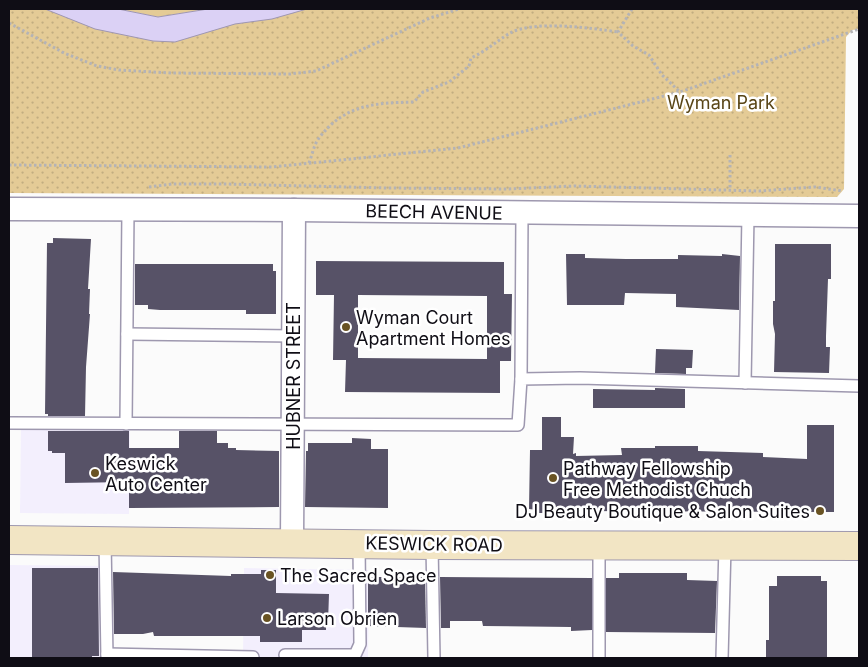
<svg xmlns="http://www.w3.org/2000/svg" width="868" height="667" font-family="Inter,sans-serif">
  <style>
    .built { fill: #f3effd }
    .forest { fill: url(#forest-crowns) }
    .park { fill: url(#park-dots) }
    .water { fill: #dbd1f5; stroke: #9e96b2 }
    .building { fill: #575267; fill-rule: evenodd }
    .lines { fill: none; stroke-linecap: round; stroke-linejoin: round }
    .lane-casing { stroke: #9e98af; stroke-width: 14 }
    .street-casing { stroke: #9e98af; stroke-width: 25 }
    .secondary-casing { stroke: #9e98af; stroke-width: 30 }
    .path { stroke: #b4b3b6; stroke-width: 3; stroke-dasharray: 2.5 2.5; stroke-linecap: butt }
    .lane { stroke: #fff; stroke-width: 11 }
    .street { stroke: #fff; stroke-width: 22 }
    .secondary { stroke: #f2e5c4; stroke-width: 28 }
    .poi-dot { fill: #695323; stroke: #fff; stroke-width: 2 }
    .labels { text-anchor: middle; dominant-baseline: central; stroke-width: 5; stroke-linejoin: round; paint-order: stroke }
    .park-label { font-size: 18px; fill: #594516; stroke: #fff }
    .street-label { font-size: 18px; fill: #0f0d15; stroke: #fff }
    .poi-label { font-size: 18px; fill: #0f0d15; stroke: #fff; text-anchor: start }
  </style>
  <defs>
    <pattern id="forest-crowns" width="20" height="18" patternUnits="userSpaceOnUse" patternTransform="scale(1.25)"><rect width="20" height="18" fill="#e4cb96"/><path d="M2 6a3 3 0 1 1 6 0M12 15a3 3 0 1 1 6 0" fill="none" stroke="#c2ad80"/></pattern>
    <pattern id="park-dots" width="8" height="8" patternUnits="userSpaceOnUse" patternTransform="scale(1.25)"><rect width="8" height="8" fill="#e4cb96"/><path d="M2 2h.1M6 6h.1" fill="none" stroke="#c2ad80" stroke-width="1.8" stroke-linecap="round"/></pattern>
  </defs>
  <rect width="100%" height="100%" fill="#fbfbfb"/>
  <!-- built -->
  <g class="built">
    <path d="M21 422 130 425 129 514 20 513Z"/>
    <path d="M9 565 110 566V655L243 657 244 568 369 570 368 658H9Z"/>
  </g>
  <!-- forest -->
  <path class="forest" d="M118 9H208L158 17Z"/>
  <!-- park -->
  <path class="park" d="M9 9H77L119 22 261 9H859V29L852 30 846 37 844 189 837 197 9 193Z"/>
  <!-- water -->
  <path class="water" d="M45 9H118L158 17 208 9H307L272 19 235 24 175 42 153 41 95 29Z"/>
  <!-- building -->
  <g class="building">
    <path d="M53 238 91 239 88 289H90L89 314H90L86 367 85 416H48V414H45L47 243H53Z"/>
    <path d="M775 244H831V279H828L826 336V347H830L829 373 774 372 775 334 773 324V301H775Z"/>
    <path d="M566 254H585V258L626 259H678V255L722 256V254L740 256 739 310 676 307V294L625 293 624 305H567Z"/>
    <path d="M316 261 504 262V294H512L511 361H500V393L345 392 346 360H333L334 295H316ZM358 295 487 296V359L358 358Z"/>
    <path d="M135 264H273V271H276V314H246V310H160L148 309V305H135Z"/>
    <path d="M656 349 693 350 692 368H686V374L655 373Z"/>
    <path d="M655 388 685 389V408H593V389L655 390Z"/>
    <path d="M542 417H561V437H574L573 454 576 453V456L622 455 621 448H655V446H698V451L763 453V457L807 459V425H834V512L575 511V513H537V510L529 509 530 450H542Z"/>
    <path d="M48 431H129V448H179V431H217V443H228V448H236V450L279 451V507L129 508V482L65 483V453H52V451H48Z"/>
    <path d="M352 438 371 439V449H388V508L305 507 306 451H308V443H352Z"/>
    <path d="M32 568H98L99 656H92V658H32Z"/>
    <path d="M261 570H276V593L329 594 328 623H326V630H302V642H260V636H154L153 632 143 634H114L113 572 231 576V574H261Z"/>
    <path d="M619 573H687V580L717 581 715 633 606 632V578H619Z"/>
    <path d="M777 576H821V581H827V658H766V640H769V586H777Z"/>
    <path d="M368 577H425L426 628 368 626Z"/>
    <path d="M440 577 592 578V630L571 631V627L483 626 482 621H450V628H441Z"/>
  </g>
  <g class="lines">
    <!-- lane casing -->
    <g class="lane-casing">
      <g id="lane">
        <path d="M127 334 293 336"/>
        <path d="M521 379 522 213"/>
        <path d="M745 383 748 215"/>
        <path d="M9 423 518 425 521 379 580 378 859 386"/>
        <path d="M126 424 128 210"/>
        <path d="M105 541 107 658"/>
        <path d="M432 545 434 658"/>
        <path d="M107 654 253 657"/>
        <path d="M285 655H355L360 644 359 543"/>
        <path d="M599 658V545"/>
        <path d="M722 658 725 546"/>
      </g>
    </g>
    <!-- street casing -->
    <g class="street-casing">
      <g id="street">
        <path d="M9 209 294 210 859 216"/>
        <path d="M292 542 294 210"/>
      </g>
    </g>
    <!-- secondary casing -->
    <g class="secondary-casing">
      <path id="secondary" d="M9 540 432 545 859 546"/>
    </g>
    <!-- path -->
    <g class="path">
      <path d="M632 9 618 32 633 46 649 55 662 75 680 92 859 29"/>
      <path d="M9 23 64 53 97 66 119 70 171 73 290 74 316 71 430 18 459 9"/>
      <path d="M730 155V190"/>
      <path d="M309 163C312 156 314 144 319 138 345 104 375 103 414 102L423 92 449 82 469 66 471 58C486 51 497 41 510 33 534 20 591 28 618 32"/>
      <path d="M9 165 272 167 458 148 680 92"/>
      <path d="M149 187 172 184H224L388 188 508 189 574 186 759 191 815 187 843 191"/>
    </g>
    <!-- lane -->
    <use href="#lane" class="lane"/>
    <!-- street -->
    <use href="#street" class="street"/>
    <!-- secondary -->
    <use href="#secondary" class="secondary"/>
  </g>
  <!-- markers -->
  <g class="poi-dot">
    <circle cx="346" cy="327" r="5"/>
    <circle cx="95" cy="473" r="5"/>
    <circle cx="553" cy="478" r="5"/>
    <circle cx="820" cy="511" r="5"/>
    <circle cx="270" cy="575" r="5"/>
    <circle cx="267" cy="618" r="5"/>
  </g>
  <g class="labels">
    <!-- park labels -->
    <g class="park-label">
      <text x="721" y="102">Wyman Park</text>
    </g>
    <!-- street labels -->
    <g class="street-label">
      <text transform="translate(434 212) rotate(1)">BEECH AVENUE</text>
      <text transform="translate(293 376) rotate(-90)">HUBNER STREET</text>
      <text transform="translate(434 544) rotate(1)">KESWICK ROAD</text>
    </g>
    <!-- poi labels -->
    <g class="poi-label">
      <text x="356" y="317">Wyman Court<tspan x="356" dy="21">Apartment Homes</tspan></text>
      <text x="105" y="463">Keswick<tspan x="105" dy="21">Auto Center</tspan></text>
      <text x="563" y="468">Pathway Fellowship<tspan x="563" dy="21">Free Methodist Chuch</tspan></text>
      <text x="810" y="511" text-anchor="end">DJ Beauty Boutique &amp; Salon Suites</text>
      <text x="280" y="575">The Sacred Space</text>
      <text x="277" y="618">Larson Obrien</text>
    </g>
  </g>
  <!-- border -->
  <rect width="868" height="667" fill="none" stroke="#0f0d15" stroke-width="20"/>
</svg>
